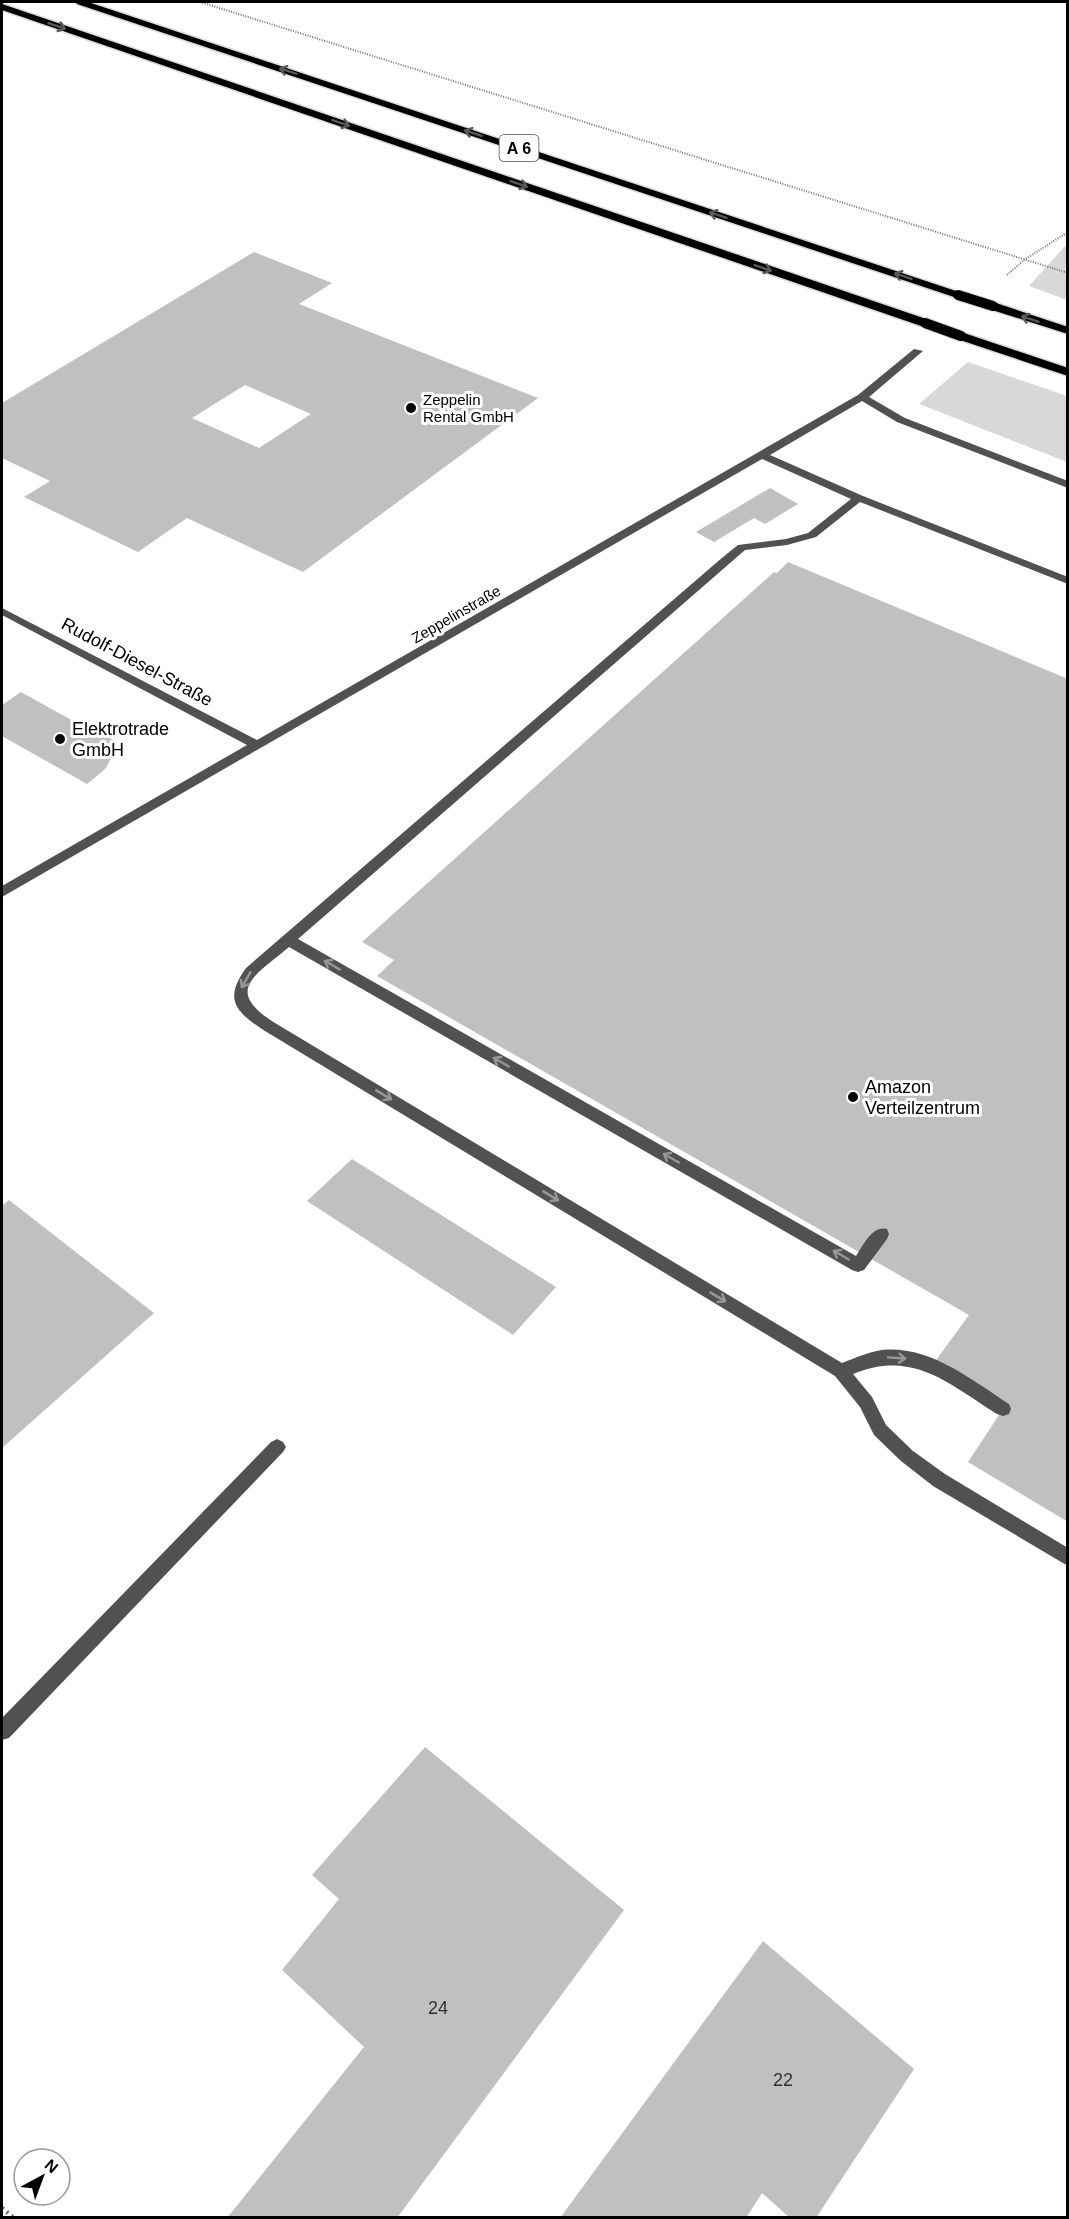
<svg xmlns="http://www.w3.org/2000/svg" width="1069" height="2219" font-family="Helvetica,sans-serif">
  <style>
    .green { fill: #d8d8d8 }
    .building { fill: #c0c0c0; fill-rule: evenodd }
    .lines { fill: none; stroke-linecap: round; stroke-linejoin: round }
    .highway-casing { stroke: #dbdbdb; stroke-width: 3 }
    .path-far1 { stroke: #737373; stroke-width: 2; stroke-dasharray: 1 1.5; stroke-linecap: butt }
    .path { stroke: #737373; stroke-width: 4.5; stroke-dasharray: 2 4; stroke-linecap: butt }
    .minor { fill: #515151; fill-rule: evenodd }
    .highway { fill: #000; fill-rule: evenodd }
    .highway-bridge-casing { stroke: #dbdbdb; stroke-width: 12; stroke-linecap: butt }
    .highway-bridge { stroke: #000; stroke-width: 10 }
    .oneway { stroke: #595959 }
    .oneway2 { stroke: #979797 }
    .poi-dot { fill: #000; stroke: #fff; stroke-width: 2 }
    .labels { text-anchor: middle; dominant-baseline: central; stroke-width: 6; stroke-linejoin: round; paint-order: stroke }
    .far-poi-label { font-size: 15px; fill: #000; stroke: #fff; text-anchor: start }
    .far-street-label { font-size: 15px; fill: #000; stroke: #fff }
    .shield { fill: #fff; stroke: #4c4c4c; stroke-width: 1.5 }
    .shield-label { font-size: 16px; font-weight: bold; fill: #000 }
    .street-label { font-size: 18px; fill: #000; stroke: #fff }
    .poi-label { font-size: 18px; fill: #000; stroke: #fff; text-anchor: start }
    .near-number-label { font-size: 18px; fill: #303030 }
  </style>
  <rect width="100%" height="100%" fill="#fff"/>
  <!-- green -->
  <g class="green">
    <path d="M1067 244V300L1029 286Z"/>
    <path d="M968 362 1067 396V462L919 404Z"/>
  </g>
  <!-- building -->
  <g class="building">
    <path d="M254 252 332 283 299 304 538 398 303 572 187 518 138 552 24 497 50 481 2 458V403ZM245 385 311 414 259 448 192 418Z"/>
    <path d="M770 488 798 504 765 524 754 518 714 542 696 532Z"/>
    <path d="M788 562 1068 679V1522L968 1462 1003 1409 934 1363 969 1315 377 976 394 960 362 942 774 572 777 573Z"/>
    <path d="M21 692 84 727 87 725 109 737 114 742 115 752 105 769 87 784 2 736V705Z"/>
    <path d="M352 1159 556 1287 513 1335 307 1201Z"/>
    <path d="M9 1200 154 1313 2 1448V1206Z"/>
    <path d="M425 1747 624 1910 397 2218H227L364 2047 282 1970 339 1899 312 1875Z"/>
    <path d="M763 1941 914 2069 816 2218H790L762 2193 746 2218H560Z"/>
  </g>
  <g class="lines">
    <!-- highway casing -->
    <g class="highway-casing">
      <g id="highway">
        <path d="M76 2H88L962 293 964 295 958 299 954 297 77 4Z"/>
        <path d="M2 4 929 320 931 323 929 326H921L2 10Z"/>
        <path d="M993 302 1068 327V334L989 309 987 306Z"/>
        <path d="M961 332 1068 368V376L957 339 955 336Z"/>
      </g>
    </g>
    <!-- path-far1 -->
    <g class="path-far1">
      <path d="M200 2 1068 273"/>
      <path d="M1007 275 1024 260 1068 232"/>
    </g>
    <!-- path -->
    <path class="path" d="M2 2208 14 2218"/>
    <!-- minor -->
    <g class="minor">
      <path d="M914 349 923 351 869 397 905 418 1068 481V488L897 422 862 401 770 455 863 496 1068 577V584L860 502 816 537 787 545 745 550 298 939 856 1256C863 1246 872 1225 887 1229L889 1234 887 1239 864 1270 858 1272 852 1270 289 947C255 976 223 990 275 1023L842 1363C855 1358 868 1352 882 1350 929 1345 972 1380 1009 1404L1011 1409 1009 1414 1003 1416 997 1414C949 1384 913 1349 853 1374L872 1397 886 1425 913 1451 945 1474 1068 1548V1566L933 1486 901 1461 874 1435 860 1407 835 1376 265 1031C236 1012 223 1000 246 968L723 557 738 545 786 539 808 533 851 499 762 459 2 897V886L247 745 2 615V608L257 740 858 395Z"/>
      <path d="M277 1439 283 1442 286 1447 283 1452 9 1738 2 1740V1718L271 1442Z"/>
    </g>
    <!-- highway -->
    <use href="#highway" class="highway"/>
    <!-- highway-bridge casing -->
    <g class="highway-bridge-casing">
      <g id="highway-bridge">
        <path d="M958 295 993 306"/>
        <path d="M925 323 961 336"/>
      </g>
    </g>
    <!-- highway-bridge -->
    <use href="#highway-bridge" class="highway-bridge"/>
  </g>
  <!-- one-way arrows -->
  <defs><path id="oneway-shaft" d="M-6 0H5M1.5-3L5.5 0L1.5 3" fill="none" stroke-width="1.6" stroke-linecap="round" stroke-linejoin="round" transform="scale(1.5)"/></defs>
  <g class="oneway">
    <use href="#oneway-shaft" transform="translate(57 26) rotate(19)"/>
    <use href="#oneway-shaft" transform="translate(288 71) rotate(-162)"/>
    <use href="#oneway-shaft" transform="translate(341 123) rotate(19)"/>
    <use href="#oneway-shaft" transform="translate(473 133) rotate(-162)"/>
    <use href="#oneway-shaft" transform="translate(519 184) rotate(19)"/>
    <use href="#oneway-shaft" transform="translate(718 215) rotate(-162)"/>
    <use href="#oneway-shaft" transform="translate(763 268) rotate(19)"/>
    <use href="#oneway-shaft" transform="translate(903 276) rotate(-162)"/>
    <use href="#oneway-shaft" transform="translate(1030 319) rotate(-162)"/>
  </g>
  <g class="oneway2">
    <use href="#oneway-shaft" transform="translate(332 965) rotate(-150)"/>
    <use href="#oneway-shaft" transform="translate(246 980) rotate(120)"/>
    <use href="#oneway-shaft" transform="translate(501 1062) rotate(-150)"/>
    <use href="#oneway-shaft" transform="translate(384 1095) rotate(31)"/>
    <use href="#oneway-shaft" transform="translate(671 1158) rotate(-150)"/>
    <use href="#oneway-shaft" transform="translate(551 1196) rotate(31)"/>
    <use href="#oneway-shaft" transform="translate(841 1255) rotate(-150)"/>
    <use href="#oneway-shaft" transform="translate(718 1297) rotate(31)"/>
    <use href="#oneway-shaft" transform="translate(897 1358) rotate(4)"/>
  </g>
  <!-- markers -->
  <g class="poi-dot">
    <circle cx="411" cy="408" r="6"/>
    <circle cx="60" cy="739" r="6"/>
    <circle cx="853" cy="1097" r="6"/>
  </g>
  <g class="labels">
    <!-- far-poi labels -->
    <g class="far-poi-label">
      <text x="423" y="399">Zeppelin<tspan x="423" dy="17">Rental GmbH</tspan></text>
    </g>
    <!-- far-street labels -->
    <g class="far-street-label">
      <text transform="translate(456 614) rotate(-30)">Zeppelinstraße</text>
    </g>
    <!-- shield labels -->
    <rect class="shield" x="499.5" y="135" width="39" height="26" rx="4.5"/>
    <g class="shield-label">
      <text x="519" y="148">A 6</text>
    </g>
    <!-- street labels -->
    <g class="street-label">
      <text transform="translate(137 662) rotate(28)">Rudolf-Diesel-Straße</text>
    </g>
    <!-- poi labels -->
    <g class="poi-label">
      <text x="72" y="729">Elektrotrade<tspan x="72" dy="21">GmbH</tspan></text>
      <text x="865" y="1087">Amazon<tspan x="865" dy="21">Verteilzentrum</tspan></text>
    </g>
    <!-- near-number labels -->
    <g class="near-number-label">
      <text x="438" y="2008">24</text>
      <text x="783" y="2080">22</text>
    </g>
  </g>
  <!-- border -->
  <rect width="1069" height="2219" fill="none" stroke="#000000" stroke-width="6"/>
  <!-- north arrow -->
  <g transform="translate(42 2177) rotate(41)"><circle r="28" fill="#ffffff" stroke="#999999" stroke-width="1.5"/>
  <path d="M0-4.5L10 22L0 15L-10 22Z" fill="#000000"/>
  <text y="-9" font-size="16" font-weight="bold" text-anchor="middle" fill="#000000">N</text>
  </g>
</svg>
